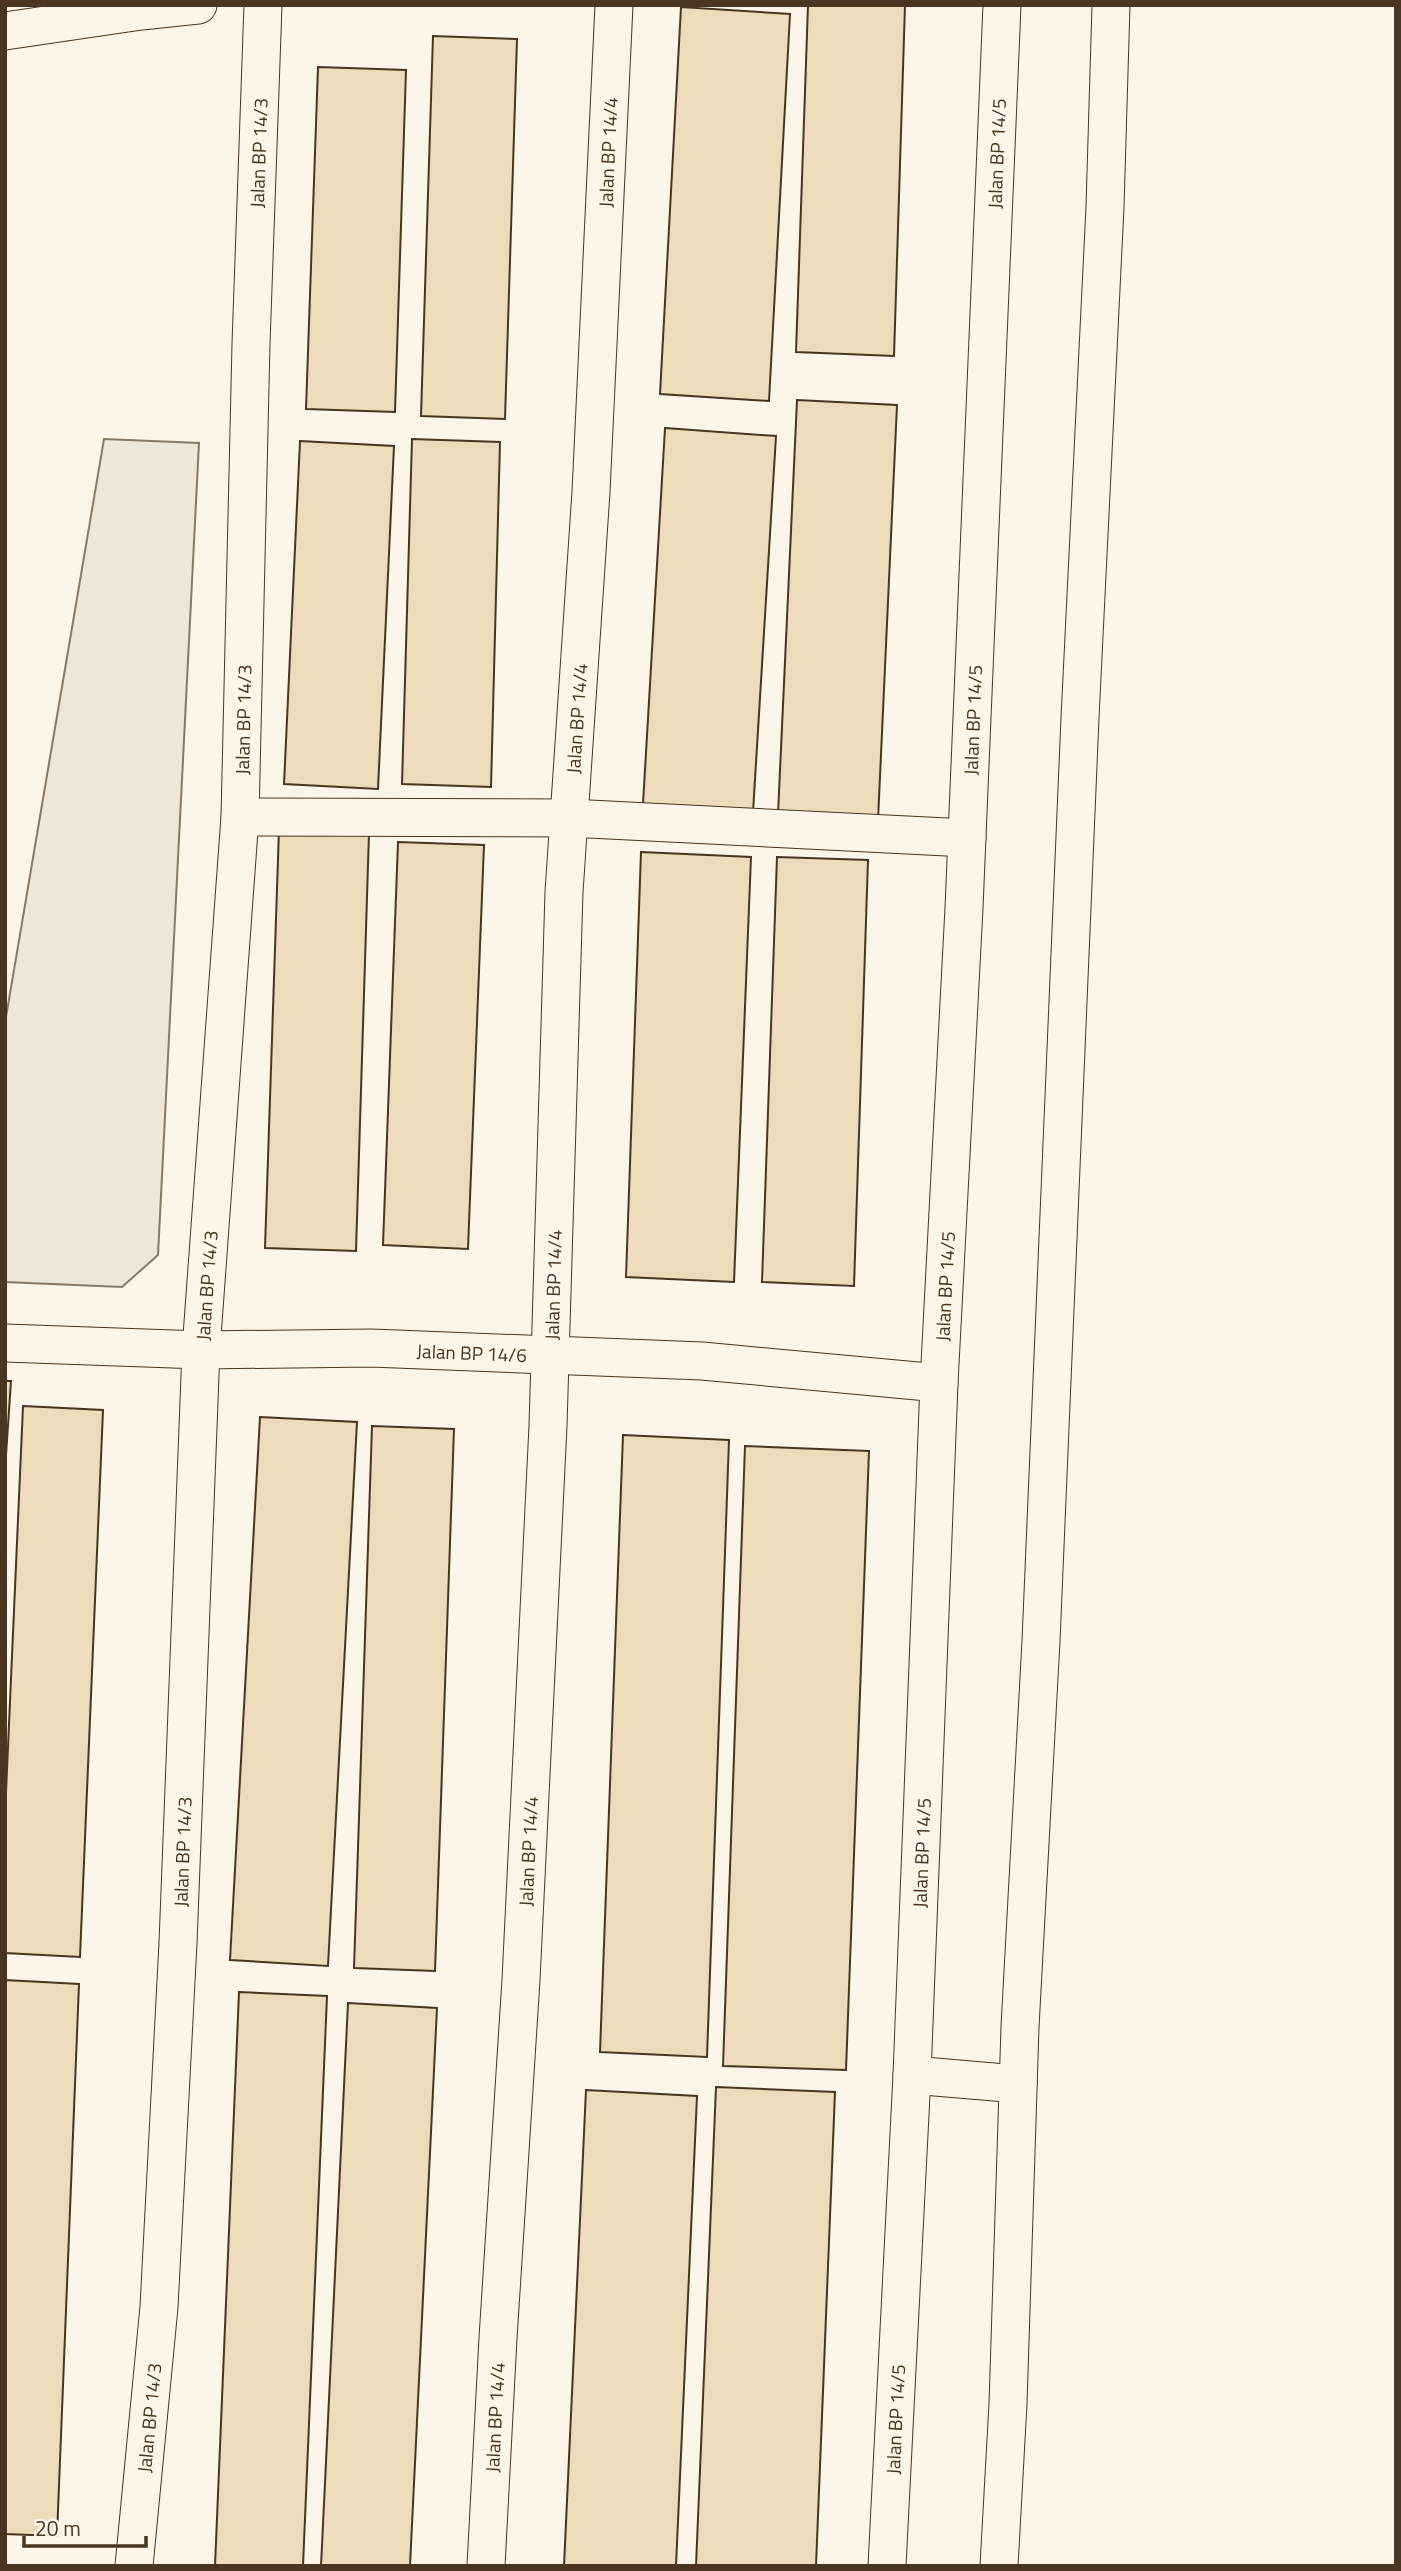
<svg xmlns="http://www.w3.org/2000/svg" width="1401" height="2571" font-family="'Titillium Web',sans-serif">
  <style>
    .green { fill: #ede6d9; stroke: #887966; stroke-width: 2 }
    .building { fill: #ecdcbc; stroke: #4a3520; stroke-width: 2 }
    .lines { fill: none; stroke-linecap: round; stroke-linejoin: round }
    .street-casing { stroke: #4a3520; stroke-width: 39 }
    .street { stroke: #fbf6e9; stroke-width: 37 }
    .labels { text-anchor: middle; dominant-baseline: central; stroke-width: 5; stroke-linejoin: round; paint-order: stroke }
    .street-label { font-size: 19px; fill: #4a3520; stroke: #fbf6e9 }
  </style>
  <rect width="100%" height="100%" fill="#fbf6e9"/>
  <!-- green -->
  <path class="green" d="M104 439 199 443 158 1255 122 1287 5 1282V1023Z"/>
  <!-- building -->
  <g class="building">
    <path d="M808 5H905L894 356 796 352Z"/>
    <path d="M681 7 790 14 769 401 660 394Z"/>
    <path d="M433 36 517 39 505 419 421 416Z"/>
    <path d="M318 67 406 70 395 412 306 409Z"/>
    <path d="M797 400 897 405 878 820 778 814Z"/>
    <path d="M665 428 776 436 753 812 643 804Z"/>
    <path d="M412 439 500 442 491 787 402 784Z"/>
    <path d="M300 441 394 446 378 789 284 784Z"/>
    <path d="M279 829 369 833 356 1251 265 1248Z"/>
    <path d="M398 842 484 845 468 1249 383 1245Z"/>
    <path d="M641 852 751 857 734 1282 626 1277Z"/>
    <path d="M777 857 868 860 854 1286 762 1282Z"/>
    <path d="M5 1381H11L5 1470Z"/>
    <path d="M23 1406 103 1410 80 1957 5 1953V1815Z"/>
    <path d="M260 1417 357 1422 328 1966 230 1960Z"/>
    <path d="M372 1426 454 1429 435 1971 354 1968Z"/>
    <path d="M623 1435 729 1440 707 2057 600 2052Z"/>
    <path d="M745 1446 869 1451 846 2070 723 2066Z"/>
    <path d="M5 1980 79 1984 57 2536 5 2534Z"/>
    <path d="M239 1992 327 1996 303 2566H215Z"/>
    <path d="M348 2003 437 2008 410 2566H321Z"/>
    <path d="M716 2087 835 2092 816 2566H696Z"/>
    <path d="M586 2090 697 2096 676 2566H564Z"/>
  </g>
  <g class="lines">
    <!-- street casing -->
    <g class="street-casing">
      <g id="street">
        <path d="M5 31 141 11 198 5"/>
        <path d="M240 817 569 818 967 838"/>
        <path id="s1" d="M5 1343 201 1350 371 1348 702 1361 939 1383"/>
        <path d="M912 2075 1018 2084"/>
        <path id="s2" d="M134 2566 159 2307 178 1943 201 1350 240 817 251 344 263 5"/>
        <path id="s3" d="M486 2566 498 2338 521 1980 548 1426 564 892 591 492 614 5"/>
        <path id="s4" d="M887 2566 912 2075 939 1383 964 908 1002 5"/>
        <path d="M999 2566 1008 2404 1020 2027 1041 1641 1080 718 1105 207 1111 5"/>
      </g>
    </g>
    <!-- street -->
    <use href="#street" class="street"/>
  </g>
  <g class="labels">
    <!-- street labels -->
    <g class="street-label">
      <text stroke="none"><textPath href="#s2" startOffset="2417">Jalan BP 14/3</textPath></text>
      <text stroke="none"><textPath href="#s3" startOffset="2417">Jalan BP 14/4</textPath></text>
      <text stroke="none"><textPath href="#s4" startOffset="2415">Jalan BP 14/5</textPath></text>
      <text stroke="none"><textPath href="#s3" startOffset="1850">Jalan BP 14/4</textPath></text>
      <text stroke="none"><textPath href="#s4" startOffset="1848">Jalan BP 14/5</textPath></text>
      <text stroke="none"><textPath href="#s2" startOffset="1850">Jalan BP 14/3</textPath></text>
      <text stroke="none"><textPath href="#s4" startOffset="1281">Jalan BP 14/5</textPath></text>
      <text stroke="none"><textPath href="#s2" startOffset="1283">Jalan BP 14/3</textPath></text>
      <text stroke="none"><textPath href="#s3" startOffset="1283">Jalan BP 14/4</textPath></text>
      <text stroke="none"><textPath href="#s1" startOffset="467">Jalan BP 14/6</textPath></text>
      <text stroke="none"><textPath href="#s2" startOffset="716">Jalan BP 14/3</textPath></text>
      <text stroke="none"><textPath href="#s3" startOffset="716">Jalan BP 14/4</textPath></text>
      <text stroke="none"><textPath href="#s4" startOffset="714">Jalan BP 14/5</textPath></text>
      <text stroke="none"><textPath href="#s2" startOffset="149">Jalan BP 14/3</textPath></text>
      <text stroke="none"><textPath href="#s3" startOffset="149">Jalan BP 14/4</textPath></text>
      <text stroke="none"><textPath href="#s4" startOffset="147">Jalan BP 14/5</textPath></text>
    </g>
  </g>
  <!-- border -->
  <rect width="1401" height="2571" fill="none" stroke="#4a3520" stroke-width="14"/>
  <!-- scale -->
  <path d="M24 2536v10h122v-10" fill="none" stroke="#4a3520" stroke-width="3.5"/>
  <text x="35" y="2536" font-size="21" fill="#4a3520" stroke="#fbf6e9" stroke-width="5" paint-order="stroke">20 m</text>
</svg>
